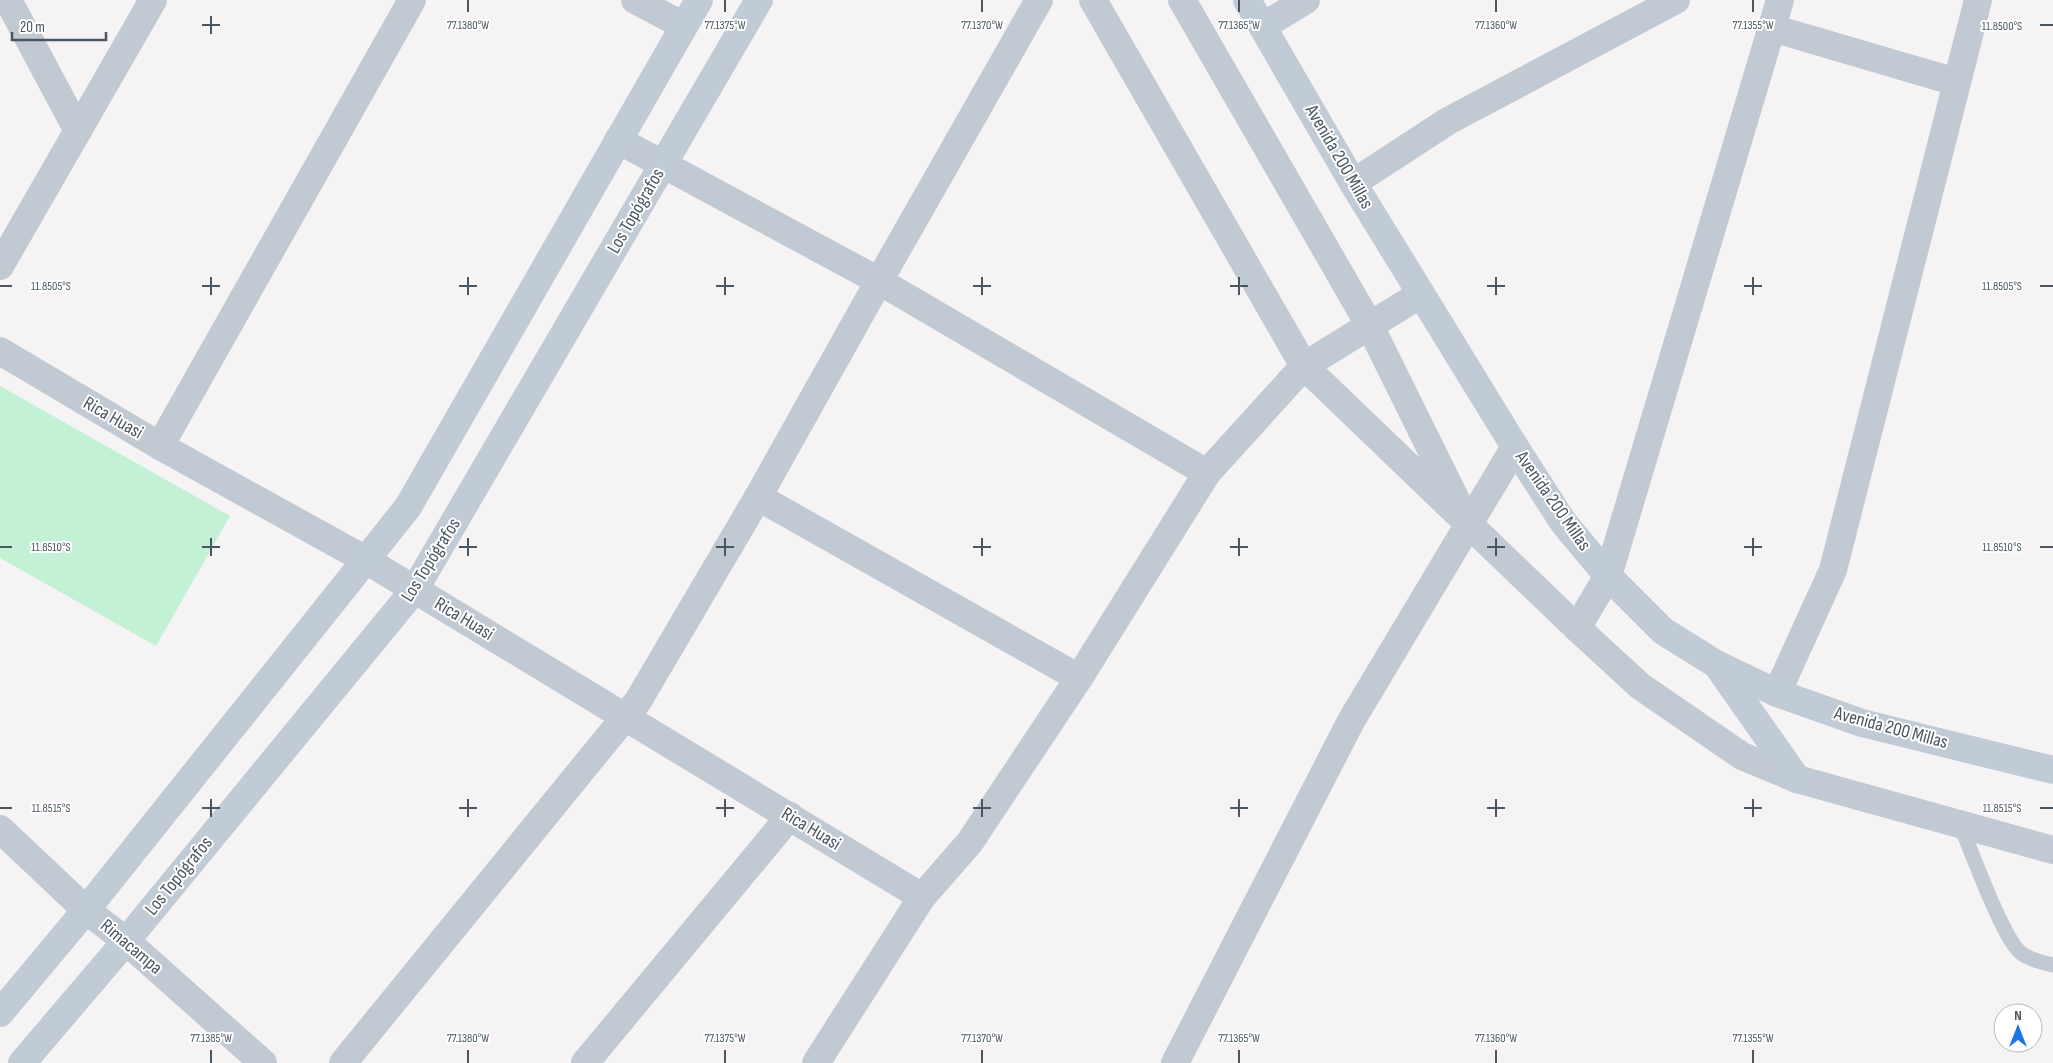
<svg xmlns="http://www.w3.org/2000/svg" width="2053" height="1063" font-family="'Sofia Sans Condensed',sans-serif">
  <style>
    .green { fill: #c3f1d5 }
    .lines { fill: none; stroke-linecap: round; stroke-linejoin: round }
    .service { stroke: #c1cad2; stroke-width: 15 }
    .minor { stroke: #c1cad2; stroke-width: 28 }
    .tertiary { stroke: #c1cad2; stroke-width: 28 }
    .secondary { stroke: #c1cbd6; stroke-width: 28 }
    .ticks { fill: none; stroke: #4a5661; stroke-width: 2 }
    .labels { text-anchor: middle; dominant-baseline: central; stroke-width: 4; stroke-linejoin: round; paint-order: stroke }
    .street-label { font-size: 19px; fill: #4a5661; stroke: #fff }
    .ticks-label { font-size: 12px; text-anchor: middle; fill: #4a5661; stroke: #fff; stroke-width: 4; stroke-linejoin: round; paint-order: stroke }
  </style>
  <rect width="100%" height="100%" fill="#f5f3f3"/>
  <!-- green -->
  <path class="green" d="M0 386 230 516 156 646 0 558Z"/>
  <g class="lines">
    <!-- service -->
    <path class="service" d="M1960 824C1971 850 2003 939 2021 953 2030 960 2042 962 2053 965"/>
    <!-- minor -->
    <g class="minor">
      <path d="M8 0 78 131"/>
      <path d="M635 0 684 26"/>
      <path d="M1093 0 1304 366 1577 628 1640 686 1742 756 1797 779 2053 850"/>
      <path d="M1182 0 1370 326 1459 506"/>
      <path d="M1263 26 1306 0"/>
      <path d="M1772 28 1956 82"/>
      <path d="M618 140 879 281 1207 473"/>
      <path d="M1353 183 1448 121 1676 0"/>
      <path d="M0 266 153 0"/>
      <path d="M0 351 160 446 366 560 922 897"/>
      <path d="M160 446 412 0"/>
      <path d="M758 497 1079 678"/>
      <path d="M1577 628 1608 576 1780 0"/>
      <path d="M1777 693 1833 570 1978 0"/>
      <path d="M343 1063 638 701 758 497 879 281 1039 0"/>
      <path d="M585 1063 790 816"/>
      <path d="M816 1063 922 897 970 842 1079 678 1207 473 1304 366 1421 294"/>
      <path d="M1175 1063 1351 721 1515 447"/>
    </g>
    <!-- tertiary -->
    <path class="tertiary" d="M0 829 86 910 126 941 263 1063"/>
    <!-- secondary -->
    <g class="secondary">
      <path d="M1247 0 1353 183 1515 447 1563 522 1608 576 1663 631 1716 664 1777 693 1862 723 2053 770"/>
      <path d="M1717 665 1797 779"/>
      <path d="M0 1013 86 910 408 507 699 0"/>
      <path d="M22 1063 126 941 415 589 759 0"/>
    </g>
  </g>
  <!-- ticks -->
  <path class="ticks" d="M468 0V12M725 0V12M982 0V12M1239 0V12M1496 0V12M1753 0V12M211 16V34M202 25H220M2040 25H2053M211 277V295M468 277V295M725 277V295M982 277V295M1239 277V295M1496 277V295M1753 277V295M0 286H12M202 286H220M459 286H477M716 286H734M973 286H991M1230 286H1248M1487 286H1505M1744 286H1762M2040 286H2053M211 538V556M468 538V556M725 538V556M982 538V556M1239 538V556M1496 538V556M1753 538V556M0 547H12M202 547H220M459 547H477M716 547H734M973 547H991M1230 547H1248M1487 547H1505M1744 547H1762M2040 547H2053M211 799V817M468 799V817M725 799V817M982 799V817M1239 799V817M1496 799V817M1753 799V817M0 808H12M202 808H220M459 808H477M716 808H734M973 808H991M1230 808H1248M1487 808H1505M1744 808H1762M2040 808H2053M211 1050V1063M468 1050V1063M725 1050V1063M982 1050V1063M1239 1050V1063M1496 1050V1063M1753 1050V1063"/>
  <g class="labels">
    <!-- street labels -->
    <g class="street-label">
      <text transform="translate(1339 157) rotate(60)">Avenida 200 Millas</text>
      <text transform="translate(636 211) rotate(-60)">Los Topógrafos</text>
      <text transform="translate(113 418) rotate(30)">Rica Huasi</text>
      <text transform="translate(1553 501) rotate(55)">Avenida 200 Millas</text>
      <text transform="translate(431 560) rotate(-58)">Los Topógrafos</text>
      <text transform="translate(464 619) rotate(31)">Rica Huasi</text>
      <text transform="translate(1891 728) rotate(15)">Avenida 200 Millas</text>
      <text transform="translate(811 829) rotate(31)">Rica Huasi</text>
      <text transform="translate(179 876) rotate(-51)">Los Topógrafos</text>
      <text transform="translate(131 947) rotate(40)">Rimacampa</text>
    </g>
  </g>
  <g class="ticks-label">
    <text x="468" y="29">77.1380°W</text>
    <text x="725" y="29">77.1375°W</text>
    <text x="982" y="29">77.1370°W</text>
    <text x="1239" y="29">77.1365°W</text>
    <text x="1496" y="29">77.1360°W</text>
    <text x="1753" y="29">77.1355°W</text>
    <text x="2002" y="30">11.8500°S</text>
    <text x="51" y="290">11.8505°S</text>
    <text x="2002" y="290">11.8505°S</text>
    <text x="51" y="551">11.8510°S</text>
    <text x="2002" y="551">11.8510°S</text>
    <text x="51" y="812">11.8515°S</text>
    <text x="2002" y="812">11.8515°S</text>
    <text x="211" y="1042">77.1385°W</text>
    <text x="468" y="1042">77.1380°W</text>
    <text x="725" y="1042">77.1375°W</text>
    <text x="982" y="1042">77.1370°W</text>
    <text x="1239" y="1042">77.1365°W</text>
    <text x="1496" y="1042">77.1360°W</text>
    <text x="1753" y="1042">77.1355°W</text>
  </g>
  <!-- north arrow -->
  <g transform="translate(2018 1028)"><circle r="24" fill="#ffffff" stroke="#b7bbc0"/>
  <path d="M0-4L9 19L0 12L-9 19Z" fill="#1a73e8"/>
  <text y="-8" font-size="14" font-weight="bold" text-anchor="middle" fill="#4a5661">N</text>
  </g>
  <!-- scale -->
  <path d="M12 32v8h94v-8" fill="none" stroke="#4a5661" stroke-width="2.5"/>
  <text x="20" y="32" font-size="15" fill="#4a5661" stroke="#ffffff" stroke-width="4" paint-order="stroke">20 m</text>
</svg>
